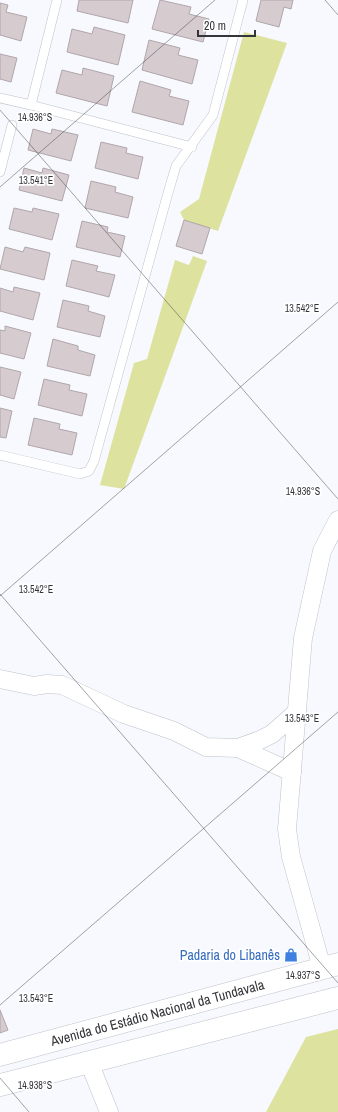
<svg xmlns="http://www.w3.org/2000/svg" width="338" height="1112" font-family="'Archivo Narrow',sans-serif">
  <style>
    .green { fill: #dde29e }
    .building { fill: #d6ccd0; stroke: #b0a6aa }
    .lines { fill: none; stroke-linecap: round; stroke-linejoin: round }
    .service-casing { stroke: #bfc2cb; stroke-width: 10 }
    .minor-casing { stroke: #bfc2cb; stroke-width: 19 }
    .tertiary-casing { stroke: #bfc2cb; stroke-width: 23 }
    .service { stroke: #fff; stroke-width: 9 }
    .minor { stroke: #fff; stroke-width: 18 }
    .tertiary { stroke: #fff; stroke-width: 22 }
    .ticks { fill: none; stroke: #343539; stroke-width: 1; stroke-opacity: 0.45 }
    .labels { text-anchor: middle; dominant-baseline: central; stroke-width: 3.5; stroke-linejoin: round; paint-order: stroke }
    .shop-label { font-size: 14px; fill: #366cbe; stroke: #fff; text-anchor: end }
    .street-label { font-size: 14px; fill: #343539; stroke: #fff }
    .ticks-label { font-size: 10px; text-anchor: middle; fill: #343539; stroke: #fff; stroke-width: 3.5; stroke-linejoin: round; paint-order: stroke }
  </style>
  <rect width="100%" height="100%" fill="#f7f9fe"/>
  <!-- green -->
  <g class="green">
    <path d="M244 32 287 43 218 231 184 220 180 212 199 199Z"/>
    <path d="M193 256 207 261 124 489 100 485 134 363 147 359 175 260 189 265Z"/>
    <path d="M338 1029V1112H266L306 1037Z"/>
  </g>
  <!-- building -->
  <g class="building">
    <path d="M79 0H133L128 23 77 11Z"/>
    <path d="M160 0 191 7 189 14 209 19 203 42 152 29Z"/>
    <path d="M261 0H293L291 9 284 7 279 27 256 21Z"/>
    <path d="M0 3 8 5 6 12 27 17 21 41 0 35Z"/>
    <path d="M94 27 125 35 118 65 67 52 72 29 92 34Z"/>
    <path d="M149 40 180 48 178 55 198 60 192 84 142 70Z"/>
    <path d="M0 54 17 58 11 82 0 79Z"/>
    <path d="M83 68 114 76 107 106 56 93 62 70 82 75Z"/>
    <path d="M140 81 171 90 169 96 189 101 183 125 132 112Z"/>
    <path d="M33 129 51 134 52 129 78 135 71 161 28 150Z"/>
    <path d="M101 142 127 148 126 153 143 157 138 179 95 168Z"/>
    <path d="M24 168 42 173 43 168 69 175 62 201 19 190Z"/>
    <path d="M91 181 116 187 115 192 133 197 128 218 85 208Z"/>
    <path d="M14 208 32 212 33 208 59 214 52 240 9 229Z"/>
    <path d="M184 220 210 228 202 254 176 246Z"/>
    <path d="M82 221 108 227 107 232 125 236 120 257 76 247Z"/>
    <path d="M5 247 23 252 25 247 50 253 44 280 0 269Z"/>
    <path d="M72 260 98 266 96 271 115 275 109 297 66 286Z"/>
    <path d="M14 287 40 293 33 320 0 311V288L13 292Z"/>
    <path d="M63 300 89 306 88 311 105 316 100 337 57 327Z"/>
    <path d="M5 326 31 333 24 359 0 353V330L5 331Z"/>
    <path d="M53 339 78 346V350L95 355 90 376 47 366Z"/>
    <path d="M0 367 21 372 14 399 0 395Z"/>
    <path d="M44 379 70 385 69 390 87 394 82 416 38 405Z"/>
    <path d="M0 408 12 411 6 438 0 437Z"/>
    <path d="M34 418 60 424 59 429 77 433 72 455 28 445Z"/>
    <path d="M0 1010 8 1030 0 1033Z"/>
  </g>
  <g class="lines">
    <!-- service casing -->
    <g class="service-casing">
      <g id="service">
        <path d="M57 0 31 105 192 147"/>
        <path d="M0 98 31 105"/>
        <path d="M0 172 12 125"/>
        <path d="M0 455 80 474 89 471 94 461 168 193 176 166 213 115 243 0"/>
      </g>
    </g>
    <!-- minor casing -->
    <g class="minor-casing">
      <g id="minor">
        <path d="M0 679 34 686 47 684 62 685 124 714 174 731 206 747 238 748 260 740 272 734 297 712"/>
        <path d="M238 748 292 772"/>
        <path d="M322 968 291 857 287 829 303 638 322 551 338 520"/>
        <path d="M89 1062 109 1112"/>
      </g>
    </g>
    <!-- tertiary casing -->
    <g class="tertiary-casing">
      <g id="tertiary">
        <path id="s1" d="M0 1055 338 964"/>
        <path d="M0 1085 338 998"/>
      </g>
    </g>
    <!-- service -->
    <use href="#service" class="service"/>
    <!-- minor -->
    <use href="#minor" class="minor"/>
    <!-- tertiary -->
    <use href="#tertiary" class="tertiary"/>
  </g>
  <!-- ticks -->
  <path class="ticks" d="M325 0 338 15M0 110 338 499M0 187 215 0M0 594 338 983M0 596 338 302M0 1005 338 712M0 1078 29 1112"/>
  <!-- icons -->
  <defs>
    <g id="shop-bare" transform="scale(1.08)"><path d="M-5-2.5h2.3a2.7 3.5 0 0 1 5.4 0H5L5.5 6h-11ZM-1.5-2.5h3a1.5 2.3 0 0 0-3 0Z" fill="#3f7fe0" stroke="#fff" stroke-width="2.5" paint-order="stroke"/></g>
  </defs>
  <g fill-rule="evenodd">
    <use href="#shop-bare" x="291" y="955"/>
  </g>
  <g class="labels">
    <!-- shop labels -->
    <g class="shop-label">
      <text x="280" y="955">Padaria do Libanês</text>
    </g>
    <!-- street labels -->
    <g class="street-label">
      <text stroke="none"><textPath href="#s1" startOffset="163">Avenida do Estádio Nacional da Tundavala</textPath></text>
    </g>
  </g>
  <g class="ticks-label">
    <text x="35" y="121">14.936°S</text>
    <text x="36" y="184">13.541°E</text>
    <text x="302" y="312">13.542°E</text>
    <text x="303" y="495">14.936°S</text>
    <text x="36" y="593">13.542°E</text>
    <text x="302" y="722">13.543°E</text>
    <text x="303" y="979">14.937°S</text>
    <text x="36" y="1002">13.543°E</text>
    <text x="35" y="1089">14.938°S</text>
  </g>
  <!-- scale -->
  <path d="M198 30v6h57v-6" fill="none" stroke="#343539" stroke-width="2"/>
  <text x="204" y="30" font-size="12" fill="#343539" stroke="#ffffff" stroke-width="3" paint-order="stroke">20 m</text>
</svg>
